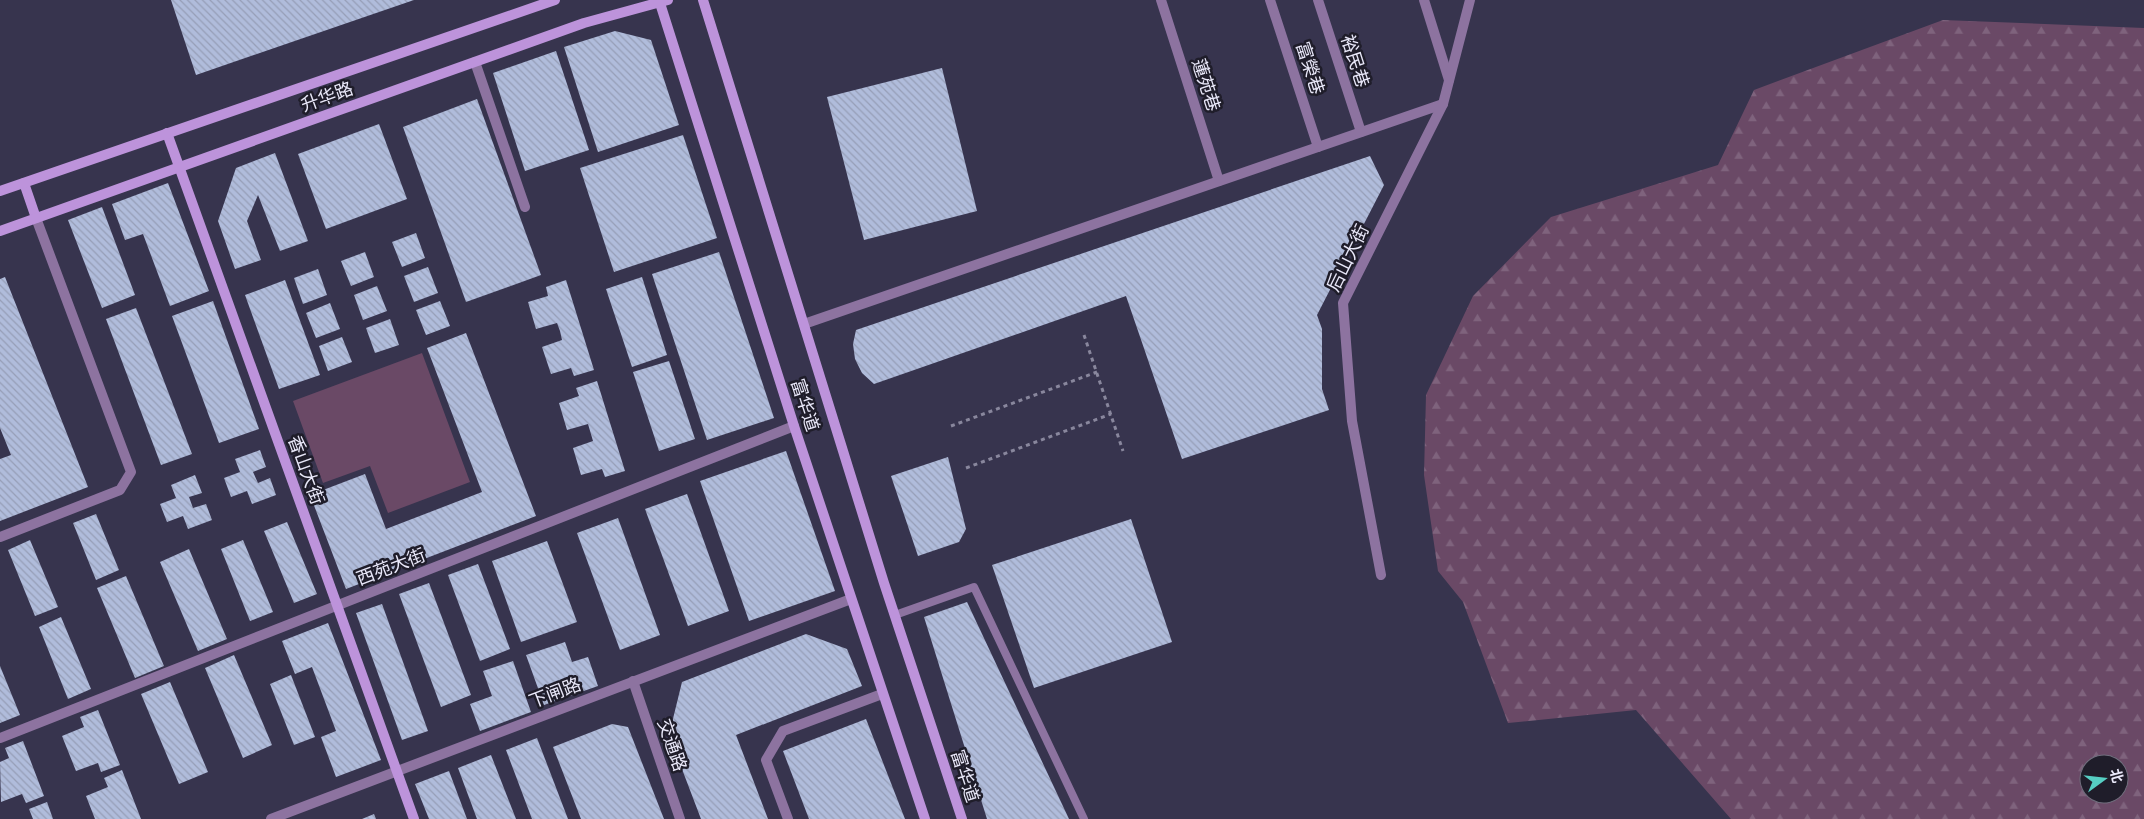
<svg xmlns="http://www.w3.org/2000/svg" width="2144" height="819" font-family="'Libre Baskerville','Noto Sans SC',serif">
  <style>
    .forest { fill: url(#forest-firs); fill-rule: evenodd }
    .pitch { fill: #6a4966 }
    .building { fill: url(#building-back-hatch) }
    .lines { fill: none; stroke-linecap: round; stroke-linejoin: round }
    .path { stroke: #89879d; stroke-width: 3; stroke-dasharray: 4 4; stroke-linecap: butt }
    .lane { stroke: #8d73a0; stroke-width: 8 }
    .street { stroke: #8d73a0; stroke-width: 10 }
    .secondary { stroke: #bd93db; stroke-width: 10 }
    .labels { text-anchor: middle; dominant-baseline: central; stroke-width: 5; stroke-linejoin: round; paint-order: stroke }
    .street-label { font-size: 18px; fill: #e9e8f9; stroke: #1f1d2a }
  </style>
  <defs>
    <pattern id="forest-firs" width="22" height="20" patternUnits="userSpaceOnUse" patternTransform="scale(1.25)"><rect width="22" height="20" fill="#6a4966"/><path d="M5 1l3.5 6h-7zM16 11l3.5 6h-7z" fill="#7f637d"/></pattern>
    <pattern id="building-back-hatch" width="6" height="6" patternUnits="userSpaceOnUse" patternTransform="scale(1.25)"><rect width="6" height="6" fill="#b0bcdb"/><path d="M-1 5l2 2M0 0l6 6M5-1l2 2" fill="none" stroke="#969eb7"/></pattern>
  </defs>
  <rect width="100%" height="100%" fill="#37344e"/>
  <!-- forest -->
  <path class="forest" d="M1943 20 2144 28V819H1731L1636 710 1508 723 1463 602 1438 571 1424 475 1426 395 1473 296 1551 217 1718 165 1754 90ZM2089 764H2119V794H2089Z"/>
  <!-- pitch -->
  <path class="pitch" d="M422 353 470 482 388 513 370 466 323 483 293 401Z"/>
  <!-- building -->
  <g class="building">
    <path d="M171 0H414L196 75Z"/>
    <path d="M615 31 651 40 679 125 598 152 564 47Z"/>
    <path d="M556 51 589 150 525 171 493 73Z"/>
    <path d="M942 68 977 211 864 240 827 97Z"/>
    <path d="M477 99 541 275 466 302 403 127Z"/>
    <path d="M379 124 407 199 326 229 298 154Z"/>
    <path d="M683 135 717 238 614 272 580 168Z"/>
    <path d="M275 153 308 241 280 251 258 195 247 221 261 260 235 269 218 221 236 168Z"/>
    <path d="M1370 156 1384 185 1317 315 1322 329V389L1329 410 1182 459 1126 296 874 384 862 373 855 359 853 344 856 330Z"/>
    <path d="M168 183 209 291 170 306 143 234 125 240 112 204Z"/>
    <path d="M102 207 135 295 102 308 68 220Z"/>
    <path d="M416 233 425 258 402 267 392 242Z"/>
    <path d="M365 252 374 277 351 286 341 261Z"/>
    <path d="M719 252 774 418 707 440 652 274Z"/>
    <path d="M428 267 438 293 414 302 404 276Z"/>
    <path d="M318 269 327 295 303 304 294 278Z"/>
    <path d="M5 277 88 487 0 521V459L11 455 0 428V279Z"/>
    <path d="M642 277 667 355 632 367 606 289Z"/>
    <path d="M285 280 320 375 279 389 245 295Z"/>
    <path d="M566 280 594 370 574 376 571 368 551 374 542 347 562 340 560 331 557 323 536 329 528 302 548 296 546 287Z"/>
    <path d="M377 286 387 311 363 320 354 295Z"/>
    <path d="M213 301 259 429 219 443 172 316Z"/>
    <path d="M440 301 450 326 426 335 416 310Z"/>
    <path d="M330 303 340 329 316 338 306 313Z"/>
    <path d="M136 308 192 454 161 465 106 319Z"/>
    <path d="M390 319 399 345 375 353 366 328Z"/>
    <path d="M466 333 536 516 346 589 310 495 365 474 386 529 482 492 427 348Z"/>
    <path d="M342 337 352 362 328 371 319 346Z"/>
    <path d="M669 361 695 439 659 451 633 372Z"/>
    <path d="M597 381 625 471 605 477 602 469 581 475 573 448 593 441 588 424 567 430 559 403 579 396 576 388Z"/>
    <path d="M260 450 266 467 253 472 258 483 270 478 276 495 252 504 247 491 231 497 224 478 240 472 235 459Z"/>
    <path d="M786 451 835 591 749 621 700 481Z"/>
    <path d="M948 457 966 529 959 542 918 556 891 476Z"/>
    <path d="M195 475 202 493 189 497 193 508 206 504 212 520 188 529 183 516 167 522 160 504 176 498 171 485Z"/>
    <path d="M687 494 729 611 688 626 645 509Z"/>
    <path d="M96 514 119 570 96 580 73 523Z"/>
    <path d="M618 518 660 635 620 650 577 533Z"/>
    <path d="M1131 519 1172 642 1034 688 992 565Z"/>
    <path d="M287 522 317 594 294 603 264 531Z"/>
    <path d="M30 540 58 607 35 616 8 550Z"/>
    <path d="M243 540 273 612 250 621 221 549Z"/>
    <path d="M547 541 577 622 521 642 492 561Z"/>
    <path d="M189 549 227 639 198 651 160 562Z"/>
    <path d="M478 564 510 649 480 661 448 575Z"/>
    <path d="M126 576 164 666 135 678 97 588Z"/>
    <path d="M429 583 471 695 441 707 399 594Z"/>
    <path d="M967 602 1069 819H987L924 617Z"/>
    <path d="M382 604 428 731 402 740 356 613Z"/>
    <path d="M61 617 91 689 68 699 39 627Z"/>
    <path d="M328 623 381 760 336 777 321 737 336 731 312 667 295 674 282 641Z"/>
    <path d="M806 634 847 649 862 686 736 735 768 819H701L669 735 682 682Z"/>
    <path d="M565 642 572 662 588 657 598 686 544 705 526 655Z"/>
    <path d="M234 655 272 745 243 758 205 668Z"/>
    <path d="M513 661 531 712 480 731 470 704 492 696 483 671Z"/>
    <path d="M0 666 20 715 0 723Z"/>
    <path d="M291 675 315 737 294 745 270 684Z"/>
    <path d="M170 682 208 772 179 784 141 694Z"/>
    <path d="M98 710 120 765 101 772 98 763 76 771 62 736 84 727 80 717Z"/>
    <path d="M866 719 905 819H809L783 751Z"/>
    <path d="M612 724 628 727 664 819H581L553 747Z"/>
    <path d="M537 738 568 819H532L506 750Z"/>
    <path d="M23 741 44 796 26 803 22 794 1 802 0 762 9 758 5 748Z"/>
    <path d="M491 755 516 819H477L458 768Z"/>
    <path d="M122 770 141 819H95L86 796 108 787 104 778Z"/>
    <path d="M449 771 467 819H429L415 784Z"/>
    <path d="M47 802 53 819H33L29 809Z"/>
    <path d="M374 814 376 819H362Z"/>
  </g>
  <g class="lines">
    <!-- path -->
    <g class="path">
      <path d="M1084 335 1123 451"/>
      <path d="M951 426 1097 372"/>
      <path d="M966 468 1111 414"/>
    </g>
    <!-- lane -->
    <path class="lane" d="M895 615 974 587 1084 819"/>
    <!-- street -->
    <g class="street">
      <path d="M1161 0 1219 181"/>
      <path d="M1270 0 1318 147"/>
      <path d="M1318 0 1361 132"/>
      <path d="M1424 0 1449 80"/>
      <path d="M475 62 525 207"/>
      <path d="M804 324 1443 104"/>
      <path d="M0 537 120 490 131 472 36 218"/>
      <path d="M1381 575 1352 421 1343 303 1443 104 1470 0"/>
      <path d="M633 681 680 819"/>
      <path d="M0 738 794 426"/>
      <path d="M271 819 851 599"/>
      <path d="M788 819 766 760 783 731 882 694"/>
    </g>
    <!-- secondary -->
    <g class="secondary">
      <path d="M659 0 794 426 925 819"/>
      <path d="M703 0 884 583 962 819"/>
      <path d="M167 133 414 819"/>
      <path d="M24 183 36 218"/>
      <path d="M0 191 555 0"/>
      <path d="M0 231 584 23 668 0"/>
    </g>
  </g>
  <g class="labels">
    <!-- street labels -->
    <g class="street-label">
      <text transform="translate(1355 61) rotate(72)">裕民巷</text>
      <text transform="translate(1310 68) rotate(72)">富榮巷</text>
      <text transform="translate(1206 85) rotate(72)">蓮苑巷</text>
      <text transform="translate(327 97) rotate(-20)">升华路</text>
      <text transform="translate(1348 258) rotate(-64)">后山大街</text>
      <text transform="translate(805 405) rotate(72)">富华道</text>
      <text transform="translate(306 470) rotate(70)">香山大街</text>
      <text transform="translate(391 567) rotate(-21)">西苑大街</text>
      <text transform="translate(555 693) rotate(-21)">下闸路</text>
      <text transform="translate(672 745) rotate(71)">交通路</text>
      <text transform="translate(965 776) rotate(72)">富华道</text>
    </g>
  </g>
  <!-- north arrow -->
  <g transform="translate(2104 779) rotate(75)"><circle r="24" fill="#1f1d2a" stroke="#706e7d"/>
  <path d="M0-4L9 19L0 12L-9 19Z" fill="#56cec3"/>
  <text y="-8" font-size="14" font-weight="bold" text-anchor="middle" fill="#e9e8f9">北</text>
  </g>
</svg>
